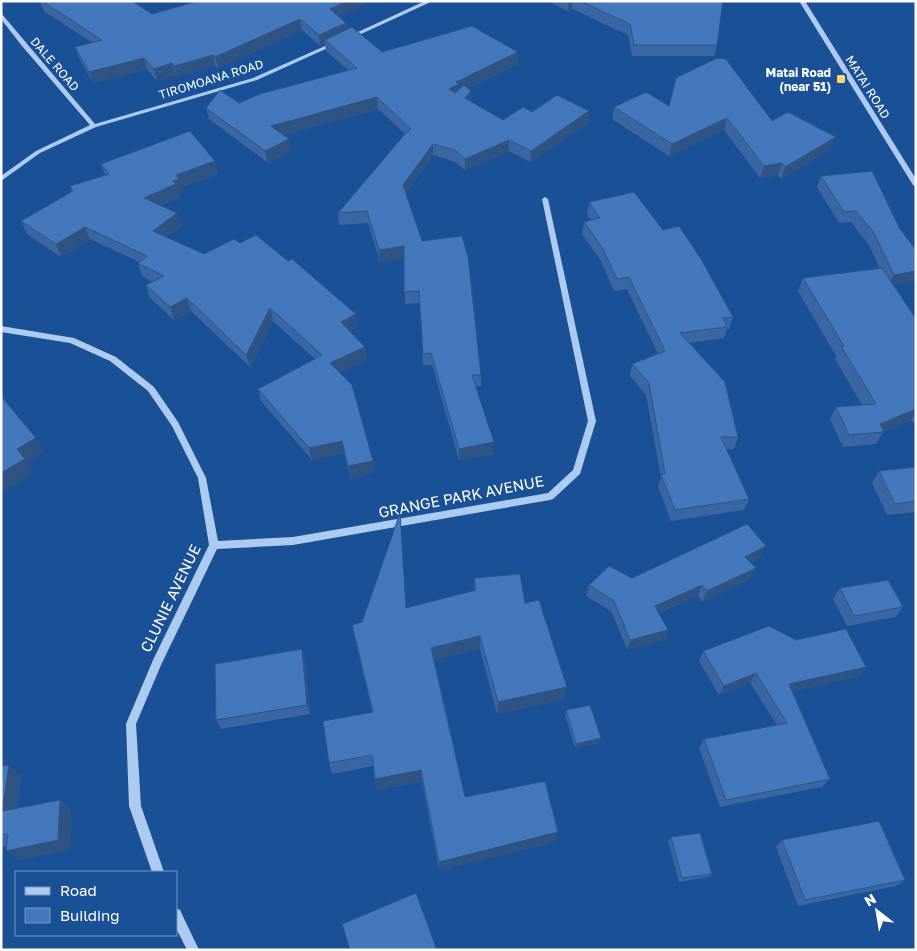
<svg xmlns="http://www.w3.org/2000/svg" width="917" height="951" font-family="'Golos Text',sans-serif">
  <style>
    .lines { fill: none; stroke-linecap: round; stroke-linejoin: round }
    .minor { fill: #adcbf0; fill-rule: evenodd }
    .wall { fill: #3a67a3 }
    .shaded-wall { fill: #2f5484 }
    .building { fill: #4378bd; stroke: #2f5484 }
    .poi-dot { fill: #ffd56c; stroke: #1a5096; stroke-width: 2 }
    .labels { text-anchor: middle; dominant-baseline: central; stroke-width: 4; stroke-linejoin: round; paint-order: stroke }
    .far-street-label { font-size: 12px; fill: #fff; stroke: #1a5096 }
    .far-poi-label { font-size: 12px; font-weight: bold; fill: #fff; stroke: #1a5096; text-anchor: end }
    .street-label { font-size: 15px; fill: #fff; stroke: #1a5096 }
  </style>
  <rect width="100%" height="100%" fill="#1a5096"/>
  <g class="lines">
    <!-- minor -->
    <g class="minor">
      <path d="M425 1H433L350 39 345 38Z"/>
      <path d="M799 1H805L916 179V187L913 185Z"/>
      <path d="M1 13 95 124 253 78 334 42 339 43 257 80 96 127 40 153 1 181V176L36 151 90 125 22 46 1 19Z"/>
      <path d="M545 197 548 199 596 421 580 474 553 499 550 500 293 545 217 549 161 665 136 724 141 806 164 872H152L129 806 126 724 153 660 209 545 198 478 172 426 148 391 110 361 70 343 1 332V326L74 338 116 357 154 387 178 422 206 478 218 541 293 537 548 493 573 470 588 421 542 199Z"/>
      <path d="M176 908 180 910 199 950H187L176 928Z"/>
    </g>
  </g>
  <!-- wall -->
  <g class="wall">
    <path d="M39 1H132L152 14 339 17 346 23 347 30 382 52 518 64 468 88 471 91V102L503 120 532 112 589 111 588 123 530 162 509 151 465 170 455 162 433 155 406 193 422 241 481 375V386L476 387 494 454 459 460 432 365H423L420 303 405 304 404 258 380 262 368 223 339 225 338 213 405 134 378 109 283 135 289 139 291 151 268 163 209 119 206 108 239 103 348 70 326 51 325 44 320 46 302 30 218 68 215 66 176 77 175 75 157 81 147 69 93 83 79 58 75 47 93 43 45 12Z"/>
    <path d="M547 1H723L717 45 714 56H632L628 35 572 9 568 11Z"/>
    <path d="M669 106 772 121 831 149 781 179 778 175 760 178 724 130 669 156 612 119 614 107Z"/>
    <path d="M215 161 218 174 182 187 183 191 178 193 179 197 160 206 181 226 166 237 204 254 240 243 357 327 350 331 367 359 339 372 373 461 374 472 350 478 344 453 312 460 261 401 258 389 315 359 273 321 250 367 191 311 174 320 150 298 146 285 153 282 142 276 138 263 139 262 90 239 61 257 27 234 21 221 72 192 70 186 105 175 101 164Z"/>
    <path d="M821 176 900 229 916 250V281L894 285 916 319V425L911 420 883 432 876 444 843 447 830 419 836 407 862 405 835 359 836 356 798 291 803 278 880 269 869 245 851 222 839 223 817 187Z"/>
    <path d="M589 202 663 230 733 317 729 329H727L724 338 689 343 738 437 734 449H726L749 499 744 510 671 521 658 486 661 477 646 395 630 376 632 364 658 354 627 289 614 291 601 261 582 234 584 222 591 220 587 214Z"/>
    <path d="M916 467V512L887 515 872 483 879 471Z"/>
    <path d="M401 528 406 608 474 591V578L525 603 564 699 497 714 480 649 434 660 465 797 555 842 439 870 422 781 377 790 373 766 332 774 329 763 372 712 352 625 362 622Z"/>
    <path d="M760 557 750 562V579L702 602 698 595 659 613 668 630 665 640 627 649 611 611 586 596 589 585Z"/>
    <path d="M840 588 903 607 895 617 847 626 833 599Z"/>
    <path d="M796 640 866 667 859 676 792 691 830 779 822 787 720 807 699 748 704 739 777 725 750 683 719 695 699 661 703 651Z"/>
    <path d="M305 659 310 714 221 729 216 720Z"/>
    <path d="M566 710 599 743 575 748 565 715Z"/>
    <path d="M1 766 21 776 17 808 60 800 71 810 70 849 19 860 7 846 1 847Z"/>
    <path d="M671 837 712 874 709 877 679 882 668 841Z"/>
    <path d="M782 840 905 880 896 886 798 906 776 847Z"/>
  </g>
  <!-- shaded-wall -->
  <g class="shaded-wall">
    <path d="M347 1H372L331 20 330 9Z"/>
    <path d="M569 1H573L572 9 568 11Z"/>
    <path d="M300 19 302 30 218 68 215 57Z"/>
    <path d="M346 23 347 34 325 40V44L320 46 319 35Z"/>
    <path d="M518 52V64L459 92 449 101V89L456 82Z"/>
    <path d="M213 55 215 66 176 77 174 66Z"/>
    <path d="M144 58 147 69 93 83 89 72Z"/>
    <path d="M172 63 175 75 157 81 154 69Z"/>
    <path d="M471 91V102L465 98Z"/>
    <path d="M377 97 378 109 273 138 271 126Z"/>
    <path d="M589 111 588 123 530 162 531 151Z"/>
    <path d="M727 118 724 130 669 156 672 144Z"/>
    <path d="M836 137 831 149 781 179 785 167Z"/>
    <path d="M289 139 291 151 268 163 265 151Z"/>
    <path d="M509 140V151L465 170V159Z"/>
    <path d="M433 144V155L403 197V185Z"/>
    <path d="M215 161 218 174 182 187 183 191 178 193 179 197 148 211 144 198 173 181 176 175Z"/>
    <path d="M782 163 778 175 760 178 764 166Z"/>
    <path d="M177 213 181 226 158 243 153 231Z"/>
    <path d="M85 227 90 239 61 257 56 244Z"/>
    <path d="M404 246 405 258 380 262 379 250Z"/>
    <path d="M916 271V281L888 286 894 275Z"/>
    <path d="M187 298 191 311 174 320 170 307Z"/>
    <path d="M270 308 273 321 250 367 246 355Z"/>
    <path d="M356 314 357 327 343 335 341 322Z"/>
    <path d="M365 347 367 359 332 375 330 363Z"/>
    <path d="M916 409V413L911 420 883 432 880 424Z"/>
    <path d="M36 438 44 452 27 462 33 473 5 490 1 486V473L17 449Z"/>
    <path d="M342 441 344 453 312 460 309 448Z"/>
    <path d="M494 442V454L459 460V449Z"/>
    <path d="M373 461 374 472 350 478 348 466Z"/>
    <path d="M766 546 760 557 740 567 745 557Z"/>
    <path d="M756 568 750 579 702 602 707 591Z"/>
    <path d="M702 585 698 595 651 616 655 606Z"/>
    <path d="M668 630 665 640 627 649 630 640Z"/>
    <path d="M480 636V649L431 661V648Z"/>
    <path d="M302 649 305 659 310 714 307 705Z"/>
    <path d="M866 667 859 676 783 693 789 684Z"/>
    <path d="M756 673 750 683 719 695 724 686Z"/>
    <path d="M567 687 564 699 497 714 498 702Z"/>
    <path d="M601 738 599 743 575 748 576 744Z"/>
    <path d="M9 765 21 776 15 821 2 811Z"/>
    <path d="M421 770 422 781 377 790 375 779Z"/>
    <path d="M60 800 71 810 70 849 19 860 6 851Z"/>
    <path d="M558 832 555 842 439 870V862Z"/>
  </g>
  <!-- building -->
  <g class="building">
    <path d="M42 1H132L152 14 198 1H347L330 9 346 23 319 35 300 19 215 57 213 55 174 66 172 63 154 69 144 58 89 72 75 47 102 40Z"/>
    <path d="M580 1H723L717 45H634L630 24Z"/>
    <path d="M472 26 518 52 456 82 459 84 449 89 455 93 464 85 471 91 465 98 503 120 523 107 532 112 557 95 589 111 531 151 509 140 465 159 455 150 433 144 403 185 422 241 462 236 468 257 481 375H472L494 442 459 449 431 353 423 354 419 291 404 292V246L379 250 367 211 338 213 404 135 411 129 377 97 271 126 289 139 265 151 206 108 220 90 239 103 260 94 357 68 325 40 352 27 382 52Z"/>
    <path d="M717 58 726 59 772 121 788 112 836 137 785 167 782 163 764 166 727 118 672 144 614 107 646 92 669 106 676 78Z"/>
    <path d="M190 131 215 161 176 175 179 179 173 181 176 184 144 198 177 213 153 231 204 254 234 239 240 243 256 235 288 261 292 259 356 314 341 322 365 347 330 363 352 385 373 461 348 466 342 441 309 448 258 389 322 355 270 308 246 355 187 298 170 307 146 285 164 276 138 263 147 256 85 227 56 244 21 221 73 191 70 186 109 174 101 164Z"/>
    <path d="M872 171 900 229 916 250V271L894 275 874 233 856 211 844 212 821 176Z"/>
    <path d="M634 192 663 230 679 226 701 259 733 317 723 318 727 327 680 333 725 382 738 437H721L749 499 675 510 661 475 665 474 649 383 632 364 665 351 629 277 617 279 603 249 584 222 600 218 589 202Z"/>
    <path d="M882 268 916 319V409L880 424 884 432 849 435 836 407 876 404 841 346H844L803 278Z"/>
    <path d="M1 396 36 438 17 449 25 459 1 473Z"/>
    <path d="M916 467V501L895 504 879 471Z"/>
    <path d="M400 513 406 608 476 590 474 578 520 574 525 603 539 600 567 687 498 702 480 636 431 648 465 797 545 781 558 832 439 862 421 770 375 779 372 755 329 763 323 721 373 712 352 625 362 622Z"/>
    <path d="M747 524 766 546 745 557 756 568 707 591 702 585 655 606 668 630 630 640 614 601 589 585 609 566 632 578Z"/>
    <path d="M888 580 903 607 854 616 840 588Z"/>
    <path d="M769 626 796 640 846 629 866 667 789 684 830 779 726 800 704 739 787 723 756 673 724 686 703 651Z"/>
    <path d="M302 649 307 705 216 720 215 664Z"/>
    <path d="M590 705 601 738 576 744 566 710Z"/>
    <path d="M9 765 2 811 60 800 58 840 6 851 8 834 1 835V766Z"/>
    <path d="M879 821 905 880 805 900 782 840Z"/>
    <path d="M700 833 712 874 682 878 671 837Z"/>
    <path d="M416 893 437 950H350L342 924Z"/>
  </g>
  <!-- markers -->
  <rect class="poi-dot" x="836" y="74" width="10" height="10" rx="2.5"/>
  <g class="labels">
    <!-- far-street labels -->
    <g class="far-street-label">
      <text transform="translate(55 64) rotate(49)">DALE ROAD</text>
      <text transform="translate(211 79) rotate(-17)">TIROMOANA ROAD</text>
      <text transform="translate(868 87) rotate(58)">MATAI ROAD</text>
    </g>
    <!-- far-poi labels -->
    <g class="far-poi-label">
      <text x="831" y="72">Matai Road<tspan x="831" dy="14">(near 51)</tspan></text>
    </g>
    <!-- street labels -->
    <g class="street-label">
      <text transform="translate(461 496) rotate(-11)">GRANGE PARK AVENUE</text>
      <text transform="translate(170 598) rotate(-64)">CLUNIE AVENUE</text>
    </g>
  </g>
  <!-- border -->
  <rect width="917" height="951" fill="none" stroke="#ffffff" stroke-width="5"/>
  <!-- legend -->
  <rect x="15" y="871" width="162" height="65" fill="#1a5096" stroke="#7696c0"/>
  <rect x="25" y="887" width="25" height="8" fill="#adcbf0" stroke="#7696c0"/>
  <text x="60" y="896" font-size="15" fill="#ffffff">Road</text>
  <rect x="25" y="908" width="25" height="15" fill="#4378bd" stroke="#7696c0"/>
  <text x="60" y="921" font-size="15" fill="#ffffff">Building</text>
  <!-- north arrow -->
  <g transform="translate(877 911) rotate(329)" stroke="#1a5096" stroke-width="4" paint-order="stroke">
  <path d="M0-4L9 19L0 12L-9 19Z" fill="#ffffff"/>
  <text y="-8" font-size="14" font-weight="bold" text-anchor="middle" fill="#ffffff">N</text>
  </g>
</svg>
